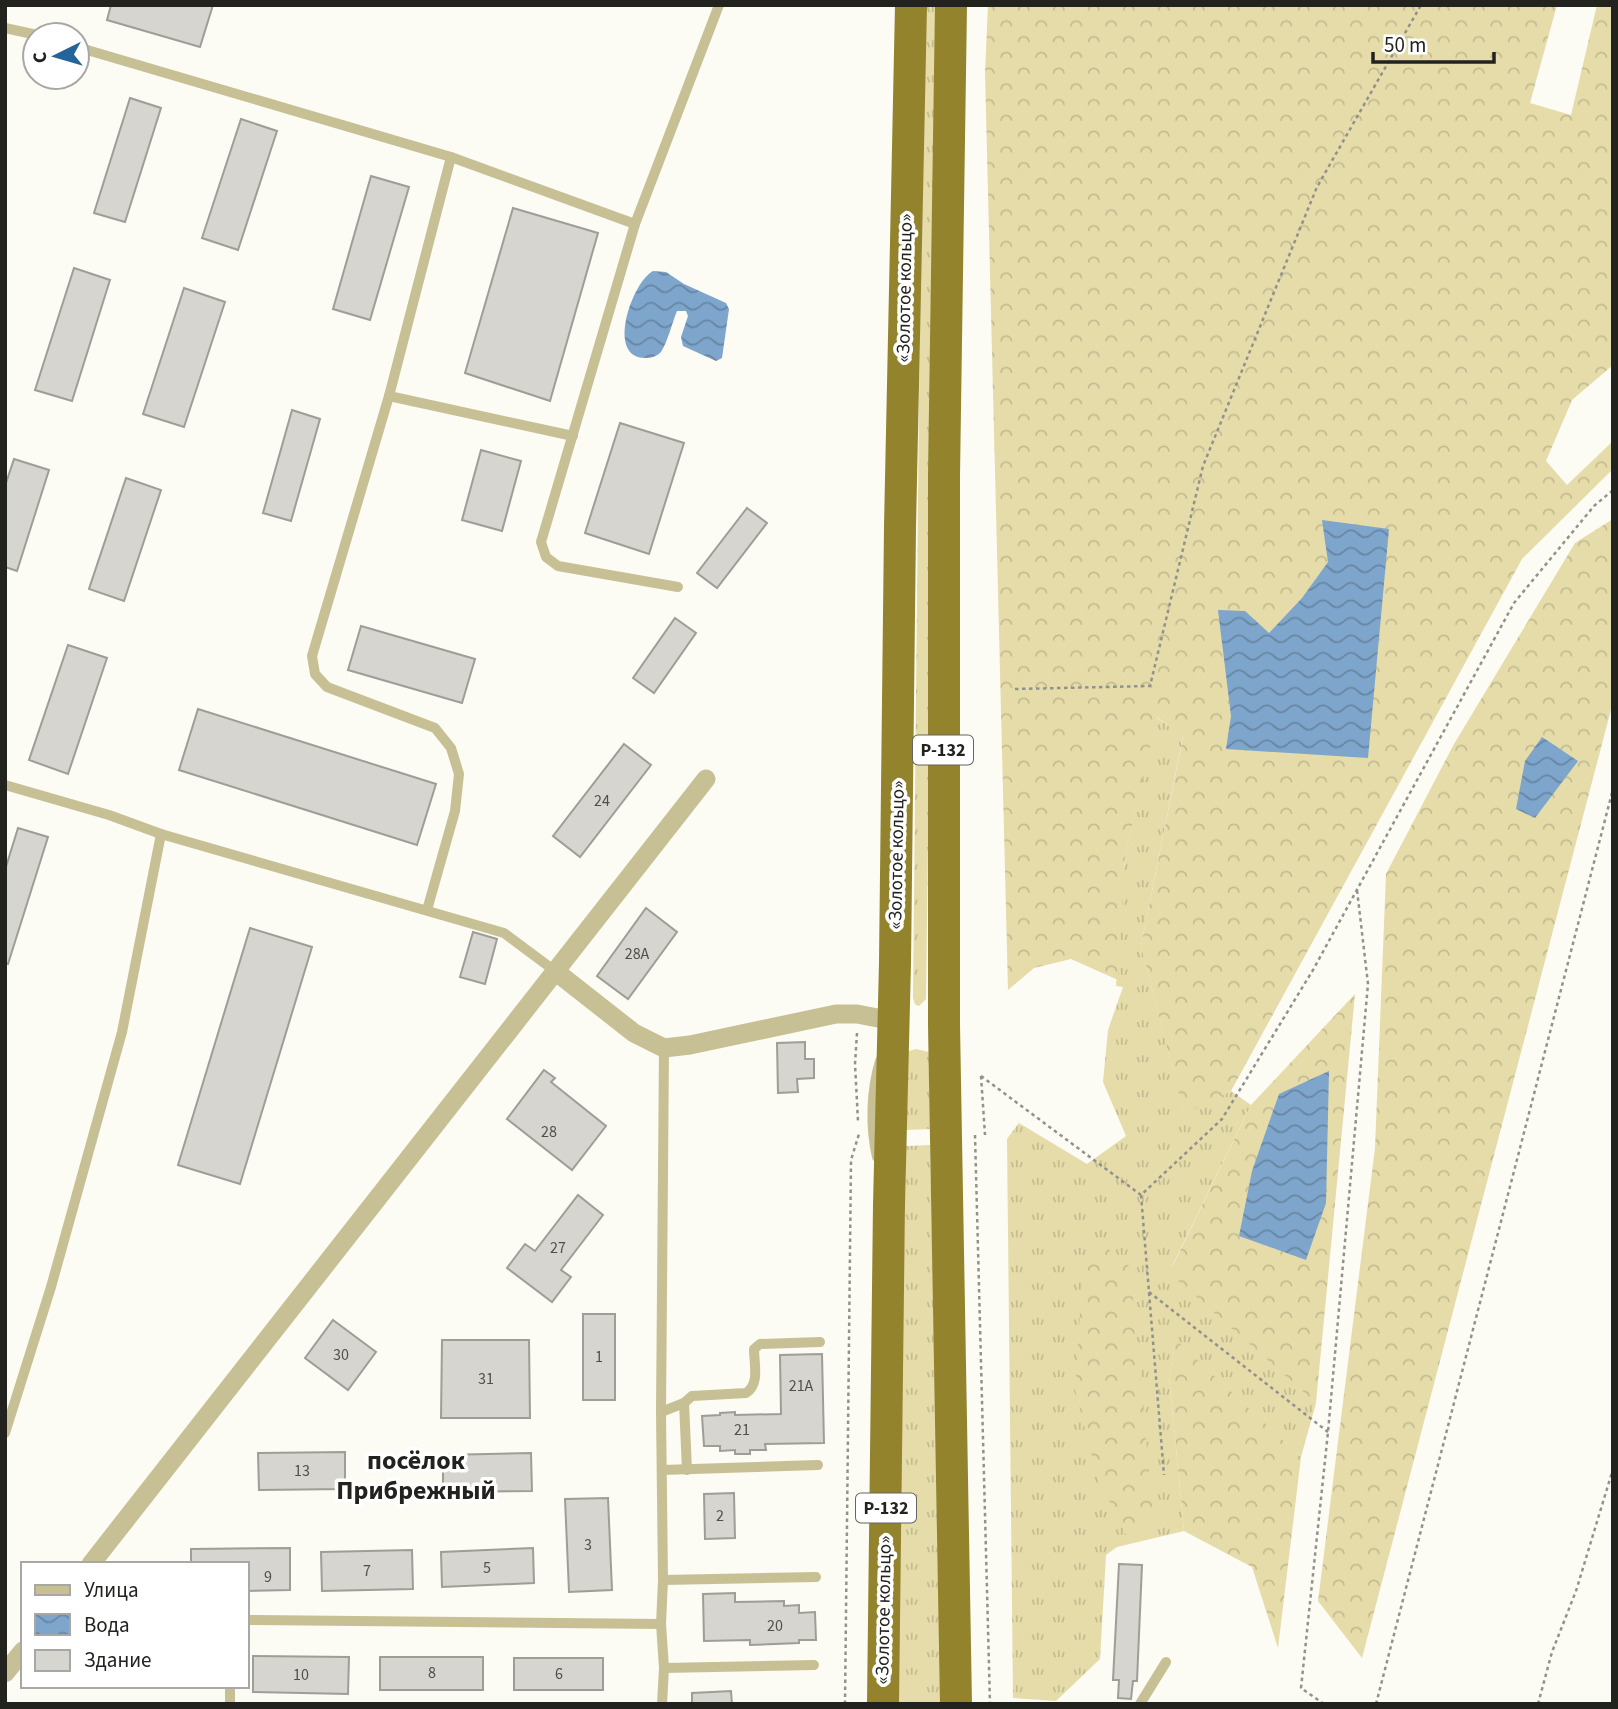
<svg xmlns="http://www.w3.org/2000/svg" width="1618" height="1709" font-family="'Source Sans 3',sans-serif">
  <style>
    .grass { fill: url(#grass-tufts) }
    .forest { fill: url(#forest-crowns) }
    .water { fill: url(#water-waves) }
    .building { fill: #d6d5cf; stroke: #9e9d97; stroke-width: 2 }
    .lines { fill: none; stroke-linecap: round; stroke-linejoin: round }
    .path { stroke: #92928d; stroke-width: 2.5; stroke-dasharray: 3.5 3.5; stroke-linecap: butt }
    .service { stroke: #c7c094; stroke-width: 10 }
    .minor { stroke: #c7c094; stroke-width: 19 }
    .trunk { stroke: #92832c; stroke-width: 32 }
    .labels { text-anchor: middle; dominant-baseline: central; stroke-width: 7; stroke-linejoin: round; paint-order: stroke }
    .number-label { font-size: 16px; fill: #4f4f4b }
    .shield { fill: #fff; stroke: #646462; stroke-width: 2 }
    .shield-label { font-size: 18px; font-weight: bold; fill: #22221f }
    .street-label { font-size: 19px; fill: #22221f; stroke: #fff }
    .district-label { font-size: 26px; font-weight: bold; fill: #22221f; stroke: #fff }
  </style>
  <defs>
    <pattern id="grass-tufts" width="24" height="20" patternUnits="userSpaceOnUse" patternTransform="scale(1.75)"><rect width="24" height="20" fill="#e5dca9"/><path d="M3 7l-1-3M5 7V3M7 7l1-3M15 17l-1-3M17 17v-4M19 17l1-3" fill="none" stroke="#c4bc91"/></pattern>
    <pattern id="forest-crowns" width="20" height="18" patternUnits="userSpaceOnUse" patternTransform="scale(1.75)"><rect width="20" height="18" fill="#e5dca9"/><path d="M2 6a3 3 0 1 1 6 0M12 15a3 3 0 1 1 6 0" fill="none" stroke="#c4bc91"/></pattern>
    <pattern id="water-waves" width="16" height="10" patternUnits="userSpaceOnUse" patternTransform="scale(1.75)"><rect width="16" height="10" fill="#7ea5cb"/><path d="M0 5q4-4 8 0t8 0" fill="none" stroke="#6786a4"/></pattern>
  </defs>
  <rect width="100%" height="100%" fill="#fcfbf4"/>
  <!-- grass -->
  <g class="grass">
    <path d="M923 5H939L926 999 919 1006 915 1004 913 998Z"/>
    <path d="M1156 717 1183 736 1141 946 1184 1113 1231 1091 1251 1105 1172 1266 1316 1403 1301 1457 1176 1341 1169 1376 1184 1531 1117 1547 1106 1555 1100 1659 1056 1701 1013 1698 1007 1139 1019 1123 1087 1164 1126 1136 1103 1082 1108 1030 1123 987 1116 986 1125 856Z"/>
    <path d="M916 1049 929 1052 932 1129 905 1130 904 1056 909 1051Z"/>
    <path d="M930 1145 942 1704H897L896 1675 906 1146Z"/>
  </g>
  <!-- forest -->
  <g class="forest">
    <path d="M988 5H1557L1530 103 1571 115 1597 5H1613V365L1572 400 1546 461 1567 485 1613 441V469L1522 559 1231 1091 1184 1114 1141 946 1183 737 1157 717 1125 856 1118 980 1071 959 1034 968 1008 990 985 73Z"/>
    <path d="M1613 519V702L1362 1658 1318 1601 1375 1148 1386 874 1454 744 1575 543Z"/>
    <path d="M1355 994 1316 1403 1169 1273 1251 1105Z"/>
    <path d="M1094 1237 1130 1267 1153 1514 1130 1543 1097 1476 1075 1390 1082 1282Z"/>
    <path d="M1176 1340 1301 1457 1278 1648 1252 1567 1184 1531 1169 1376Z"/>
  </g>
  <!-- water -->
  <g class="water">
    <path d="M653 271 666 272 684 284 726 303 729 309 722 358 716 361 683 346 681 337 688 316 686 311H677C672 323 668 341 661 352 657 356 652 358 646 358 605 359 632 282 653 271Z"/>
    <path d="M1322 520 1389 529 1368 758 1226 749 1231 716 1218 610 1245 611 1269 633 1302 598 1328 562Z"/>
    <path d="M1542 737 1578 761 1535 818 1516 809 1525 761Z"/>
    <path d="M1329 1071 1326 1203 1306 1260 1239 1236 1252 1171 1279 1094Z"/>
  </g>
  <!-- building -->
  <g class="building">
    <path d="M111 5H213L200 47 107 20Z"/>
    <path d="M130 98 161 108 125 222 94 213Z"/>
    <path d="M241 119 277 131 238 250 202 238Z"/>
    <path d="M371 176 409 187 370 320 333 309Z"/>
    <path d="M513 208 598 233 550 401 465 373Z"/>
    <path d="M74 268 110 280 72 401 35 390Z"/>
    <path d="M184 288 225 302 184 427 143 414Z"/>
    <path d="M292 410 320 419 291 521 263 513Z"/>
    <path d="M620 423 684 443 649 554 585 533Z"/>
    <path d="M481 450 521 461 502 531 462 520Z"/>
    <path d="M14 459 49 470 17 571 5 567V486Z"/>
    <path d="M126 478 161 490 124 601 89 589Z"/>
    <path d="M747 508 767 523 717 588 697 573Z"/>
    <path d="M675 618 696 633 654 693 633 678Z"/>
    <path d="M361 626 475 659 462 703 348 670Z"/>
    <path d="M68 645 107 658 68 774 29 760Z"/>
    <path d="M198 709 436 784 417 845 179 770Z"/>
    <path d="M624 744 651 765 580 857 553 836Z"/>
    <path d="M18 828 48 837 8 964 5 963V870Z"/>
    <path d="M646 908 677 932 628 999 597 976Z"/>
    <path d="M250 928 312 947 240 1184 178 1165Z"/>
    <path d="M473 932 497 939 485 984 460 977Z"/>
    <path d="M805 1042V1059H814V1078L797 1079 798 1092 778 1093 777 1043Z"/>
    <path d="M544 1070 555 1078 551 1082 606 1126 572 1170 507 1119Z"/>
    <path d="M578 1195 603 1215 561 1270 571 1277 552 1302 507 1268 525 1244 535 1251Z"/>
    <rect x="583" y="1314" width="32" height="86"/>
    <path d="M333 1320 376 1352 348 1390 305 1358Z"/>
    <path d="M442 1340H529L530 1418H441Z"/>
    <path d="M822 1354 824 1443 765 1444 766 1450H750V1454H735V1450L720 1451V1446H704L702 1416 720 1415V1413L735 1412V1415L781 1414 780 1355Z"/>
    <path d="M345 1452V1489L259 1490 258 1453Z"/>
    <path d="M531 1453 532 1491 443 1492V1455Z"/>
    <path d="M734 1493 735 1538 705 1539 704 1494Z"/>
    <path d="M608 1498 612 1590 569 1592 565 1499Z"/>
    <path d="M290 1548V1590L247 1591V1564H191V1549Z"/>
    <path d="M533 1548 534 1583 442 1587 441 1552Z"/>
    <path d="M412 1550 413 1589 322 1591 321 1552Z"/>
    <path d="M1119 1564 1142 1565 1137 1681H1133L1131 1699 1118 1698 1119 1680H1113Z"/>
    <path d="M735 1593V1602L784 1601V1606L799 1605V1613L815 1612 816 1640H799V1643L750 1645V1640L704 1641 703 1594Z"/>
    <path d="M253 1656 349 1657 348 1694 253 1692Z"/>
    <rect x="380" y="1657" width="103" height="33"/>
    <rect x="514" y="1658" width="89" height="32"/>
    <path d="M731 1691 732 1704H692V1693Z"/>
  </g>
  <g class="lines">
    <!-- path -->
    <g class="path">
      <path d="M1015 689 1150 686 1203 466 1317 187 1421 5"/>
      <path d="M857 1033 855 1064 858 1121"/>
      <path d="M981 1076 1141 1195 1222 1119 1313 970 1514 603 1594 506 1613 490"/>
      <path d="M981 1076 985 1135"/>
      <path d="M975 1135 990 1704"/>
      <path d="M1141 1195 1164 1475"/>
      <path d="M1149 1292 1328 1432"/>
      <path d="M845 1704 851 1160 859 1134"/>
      <path d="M1324 1704 1301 1688 1328 1432 1368 984 1357 890"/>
      <path d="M1376 1704 1613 789"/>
      <path d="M1538 1704 1552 1652 1576 1591 1613 1469"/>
    </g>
    <!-- service -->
    <g class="service">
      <path d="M5 28 37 35"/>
      <path d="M77 47 451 157 635 224"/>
      <path d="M451 157 389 396 573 436"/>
      <path d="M389 396 312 656 315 674 327 687 435 728 451 748 459 774 455 811 427 910"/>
      <path d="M678 587 558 566 546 557 541 542 635 224 719 5"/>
      <path d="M5 785 109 815 161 834 504 933 555 971"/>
      <path d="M877 1157C870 1127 871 1091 880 1061"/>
      <path d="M684 1403 687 1470"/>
      <path d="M661 1412 684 1403 692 1396 746 1393C760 1385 754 1363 754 1349L760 1344 820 1342"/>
      <path d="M5 1433 51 1287 122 1032 161 834"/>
      <path d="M662 1470 818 1465"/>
      <path d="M663 1580 816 1577"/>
      <path d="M247 1620 661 1624"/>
      <path d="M664 1668 814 1665"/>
      <path d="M230 1704V1686"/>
      <path d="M662 1704 664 1668 661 1624 663 1580 661 1412 664 1048"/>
      <path d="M1140 1704 1166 1662"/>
    </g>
    <!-- minor -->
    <g class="minor">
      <path d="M555 971 634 1033 664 1048 690 1045 836 1014H857L893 1021"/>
      <path d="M91 1564 706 779"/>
      <path d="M5 1673 23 1651"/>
    </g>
    <!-- trunk -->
    <g class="trunk">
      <path d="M951 5 944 475V1025L956 1704"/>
      <path d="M883 1704 889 1205 895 963 900 527 911 5"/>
    </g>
  </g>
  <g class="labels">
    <!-- number labels -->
    <g class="number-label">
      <text x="602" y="801">24</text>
      <text x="637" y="954">28А</text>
      <text x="549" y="1132">28</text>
      <text x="558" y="1248">27</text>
      <text x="341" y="1355">30</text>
      <text x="599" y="1357">1</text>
      <text x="486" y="1379">31</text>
      <text x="801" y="1386">21А</text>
      <text x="742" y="1430">21</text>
      <text x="302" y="1471">13</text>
      <text x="720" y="1516">2</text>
      <text x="588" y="1545">3</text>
      <text x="487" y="1568">5</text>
      <text x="367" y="1571">7</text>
      <text x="268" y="1577">9</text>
      <text x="775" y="1626">20</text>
      <text x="432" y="1673">8</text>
      <text x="559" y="1674">6</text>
      <text x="301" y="1675">10</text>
    </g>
    <!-- shield labels -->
    <g class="shield">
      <rect x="913" y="735.5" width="60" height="29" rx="5"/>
      <rect x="856" y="1493.5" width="60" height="29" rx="5"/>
    </g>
    <g class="shield-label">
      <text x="943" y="750">Р-132</text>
      <text x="886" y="1508">Р-132</text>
    </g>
    <!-- street labels -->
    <g class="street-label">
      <text transform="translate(905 288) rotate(-89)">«Золотое кольцо»</text>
      <text transform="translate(897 855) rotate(-89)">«Золотое кольцо»</text>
      <text transform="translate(884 1610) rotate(-89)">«Золотое кольцо»</text>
    </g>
    <!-- district labels -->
    <g class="district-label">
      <text x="416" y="1460">посёлок<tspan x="416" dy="30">Прибрежный</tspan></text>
    </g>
  </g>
  <!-- border -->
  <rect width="1618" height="1709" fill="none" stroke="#22221f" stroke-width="14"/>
  <!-- legend -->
  <rect x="21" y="1562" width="228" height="126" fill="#ffffff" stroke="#a7a7a5" stroke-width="2"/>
  <rect x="35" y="1585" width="35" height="10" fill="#c7c094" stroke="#a7a7a5" stroke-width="2"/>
  <text x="84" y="1597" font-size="21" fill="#22221f">Улица</text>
  <rect x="35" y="1614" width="35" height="21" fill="url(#water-waves)" stroke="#a7a7a5" stroke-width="2"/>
  <text x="84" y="1632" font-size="21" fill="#22221f">Вода</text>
  <rect x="35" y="1650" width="35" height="21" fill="#d6d5cf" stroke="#a7a7a5" stroke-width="2"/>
  <text x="84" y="1667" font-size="21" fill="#22221f">Здание</text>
  <!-- north arrow -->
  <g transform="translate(56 56) rotate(265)"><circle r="33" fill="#ffffff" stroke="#a7a7a5" stroke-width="2"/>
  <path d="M0-5L12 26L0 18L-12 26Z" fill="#25649a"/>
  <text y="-10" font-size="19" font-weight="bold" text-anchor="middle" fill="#22221f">С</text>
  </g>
  <!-- scale -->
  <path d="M1373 52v10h121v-10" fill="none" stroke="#22221f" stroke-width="3.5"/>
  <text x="1384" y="52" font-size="21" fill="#22221f" stroke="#ffffff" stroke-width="5" paint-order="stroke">50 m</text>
</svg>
